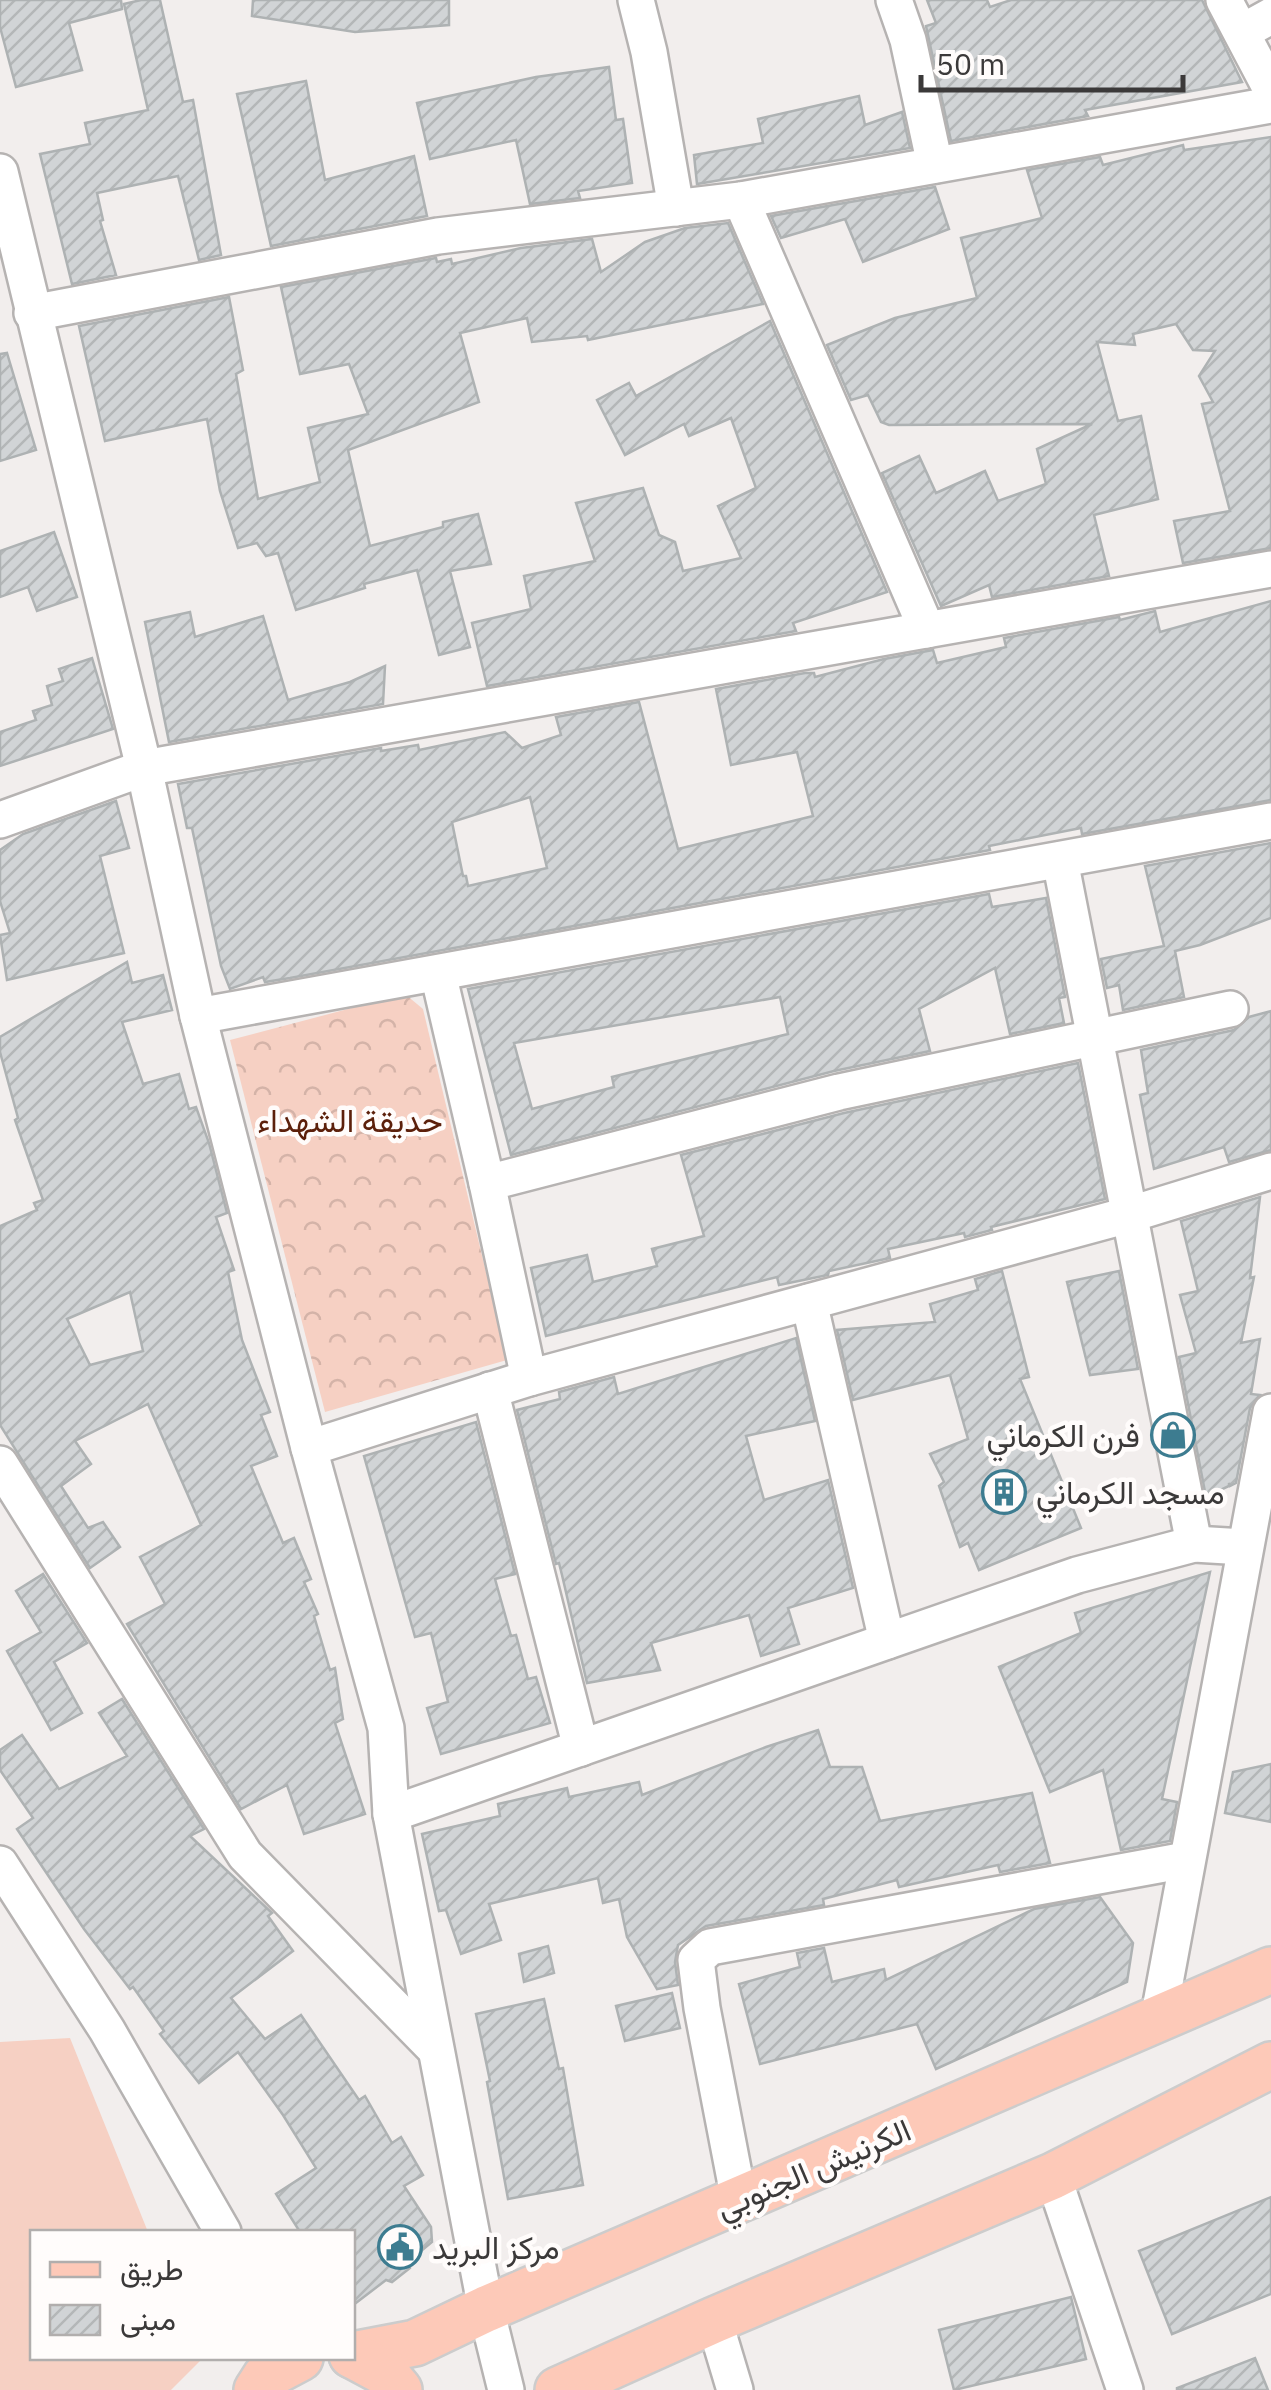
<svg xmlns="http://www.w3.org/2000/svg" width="1271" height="2390" font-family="'IBM Plex Sans',Vazirmatn,sans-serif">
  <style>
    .forest { fill: url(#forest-crowns) }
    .pitch { fill: #f6d0c3 }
    .building { fill: url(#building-hatch); stroke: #aeb2b3; stroke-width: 2.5; fill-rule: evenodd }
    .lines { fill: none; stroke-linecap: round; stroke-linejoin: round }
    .minor-casing { stroke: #b6b3b2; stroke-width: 40 }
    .major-casing { stroke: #ccc; stroke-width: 50 }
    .minor { stroke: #fff; stroke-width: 35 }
    .major { stroke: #fdc9b8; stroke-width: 45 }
    .labels { text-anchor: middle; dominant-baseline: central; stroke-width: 9; stroke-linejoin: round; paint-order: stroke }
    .park-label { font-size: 32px; fill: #5c200b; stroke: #fffcfb }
    .poi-label { font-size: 32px; fill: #3b3939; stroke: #fffcfb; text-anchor: start }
    .street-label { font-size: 32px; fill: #3b3939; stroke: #fffcfb }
  </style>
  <defs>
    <pattern id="forest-crowns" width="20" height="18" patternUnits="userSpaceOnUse" patternTransform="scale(2.5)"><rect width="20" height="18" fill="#f6d0c3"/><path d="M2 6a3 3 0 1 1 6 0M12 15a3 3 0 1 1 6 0" fill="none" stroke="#d4b3a8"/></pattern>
    <pattern id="building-hatch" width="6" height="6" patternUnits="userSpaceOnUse" patternTransform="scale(2.5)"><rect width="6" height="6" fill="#d1d4d6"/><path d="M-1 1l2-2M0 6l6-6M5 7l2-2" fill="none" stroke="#b4b7b8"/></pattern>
  </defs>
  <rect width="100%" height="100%" fill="#f2eeed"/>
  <!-- forest -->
  <path class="forest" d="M405 994 423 1009 507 1360 325 1412 230 1040Z"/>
  <!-- pitch -->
  <path class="pitch" d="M70 2038 148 2232H32V2358H200L201 2360 171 2390H0V2042Z"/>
  <!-- building -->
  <g class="building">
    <path d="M0 0H121L122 9 69 23 82 70 16 87 0 27Z"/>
    <path d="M141 0H160L183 102 193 100 221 255 199 260 178 176 97 193 103 220 100 221 116 275 72 284 40 154 90 144 85 123 148 110 124 4Z"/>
    <path d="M253 0H449V25L355 32 252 16Z"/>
    <path d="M927 0H987L990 7 1011 0H1202L1242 82 1085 110 1088 116 951 141 926 26 936 23Z"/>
    <path d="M609 67 616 120 623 119 632 183 578 191 580 198 530 204 516 140 430 159 417 103 536 77Z"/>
    <path d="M306 81 325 180 414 156 427 216 271 246 237 94Z"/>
    <path d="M859 96 865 125 902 112 910 148 697 184 694 155 763 143 758 119Z"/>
    <path d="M1271 137V548L1183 563 1174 521 1230 511 1202 404 1213 402 1199 376 1215 351 1193 350 1176 324 1133 334 1135 345 1097 342 1118 421 1141 416 1158 499 1094 515 1109 576 992 597 989 585 941 606 882 473 919 456 936 493 985 471 998 501 1046 484 1037 449 1092 424 889 425 881 422 868 395 851 400 827 345 895 318 977 298 961 238 1042 218 1027 170 1100 157 1103 165 1183 145 1184 150Z"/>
    <path d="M935 187 949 229 863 262 845 219 781 238 771 216Z"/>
    <path d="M728 223 763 304 588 340 587 336 532 342 527 318 460 333 479 402 348 450 370 546 443 527V522L478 514 491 564 450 571 470 647 439 655 417 570 364 584 365 588 296 610 278 553 266 556 257 543 238 548 220 491 207 419 105 441 79 326 229 297 243 370 236 374 258 499 320 482 308 428 368 414 349 364 300 374 281 287 436 258 437 262 451 259 452 264 521 248 592 239 601 272 645 242 685 228Z"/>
    <path d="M770 321 887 592 793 623 796 631 487 686 472 623 531 609 524 576 595 561 576 503 643 488 659 535 675 542 683 571 741 558 718 506 756 488 731 418 689 436 684 424 625 455 597 400 629 383 636 396Z"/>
    <path d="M7 353 36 450 0 461V354Z"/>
    <path d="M54 532 77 597 37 611 28 587 0 597V551Z"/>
    <path d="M1271 601V800L1082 834 1081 828 989 846 990 850 290 978 265 982 263 977 230 989 221 966 192 828H187L178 784 381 748V751L418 745 419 750 505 732 522 748 561 735 556 717 639 702 678 849 813 816 797 752 731 765 716 689 805 673H814L815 677 884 659 933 650 937 663 1006 647 1004 638 1119 617 1120 620 1155 611 1160 632ZM530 797 547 868 468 886 466 876H463L452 822Z"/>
    <path d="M190 612 195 637 263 616 288 700 350 682 385 666 383 704 169 742 145 622Z"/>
    <path d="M92 658 113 729 0 766V732L36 720 33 711 52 705 47 686 63 681 59 669Z"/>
    <path d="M116 801 129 848 100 856 124 953 7 980 0 935 10 933 0 901V850L23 834Z"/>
    <path d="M1271 843V918L1200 945 1175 951 1184 997 1123 1010 1119 985 1107 988 1101 959 1164 946 1145 866Z"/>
    <path d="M989 894 992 907 1046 898 1065 997 1059 998 1064 1023 1010 1034 995 968 919 1009 930 1051 834 1071 511 1155 468 989ZM780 997 788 1034 612 1077 614 1087 532 1109 514 1043Z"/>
    <path d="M127 962 132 983 163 975 172 1010 122 1022 143 1084 179 1074 189 1109 196 1107 209 1143 227 1213 216 1217 234 1270 228 1272 242 1340 270 1412 261 1415 277 1456 251 1466 283 1543 294 1538 311 1579 304 1582 318 1614 314 1616 330 1670 335 1668 343 1719 335 1723 365 1814 304 1834 287 1785 241 1809 127 1624 165 1604 140 1557 201 1525 148 1404 75 1441 91 1464 61 1486 88 1528 103 1522 120 1547 90 1568 0 1425V1226L37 1210 34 1203 43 1200 15 1120 18 1118 0 1052V1037ZM130 1292 143 1351 90 1365 67 1319Z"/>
    <path d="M1271 1011V1150L1229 1162 1224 1147 1154 1169 1140 1095 1148 1093 1141 1050 1234 1030 1249 1017Z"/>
    <path d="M1078 1063 1105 1199 991 1227 992 1230 965 1237 964 1233 888 1249 890 1258 829 1271 828 1275 779 1285 777 1277 546 1336 531 1268 587 1255 593 1282 657 1266 652 1249 704 1236 681 1155 844 1113Z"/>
    <path d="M1260 1197 1250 1278 1254 1277 1241 1343 1260 1339 1251 1394 1260 1395 1250 1408 1236 1483 1230 1486 1229 1483V1486L1206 1497 1179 1357 1196 1353 1180 1295 1198 1291 1181 1221Z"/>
    <path d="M1002 1271 1029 1377 1020 1379 1081 1528 979 1570 968 1543 960 1547 939 1486 944 1482 930 1454 968 1439 950 1375 853 1400 837 1330 935 1322 930 1304 978 1290 975 1279Z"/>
    <path d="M1119 1271 1138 1369 1090 1375 1067 1282Z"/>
    <path d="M796 1338 815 1421 746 1436 764 1500 828 1480 853 1588 788 1608 799 1644 761 1656 749 1615 651 1643 660 1670 587 1683 562 1575 559 1563 556 1564 517 1410 560 1399 559 1392 614 1377 618 1394Z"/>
    <path d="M476 1422 515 1574 495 1579 511 1636 516 1635 528 1679 536 1677 550 1723 441 1754 427 1708 448 1702 431 1633 415 1637 364 1456Z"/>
    <path d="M1210 1572 1162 1799 1177 1802 1170 1841 1121 1850 1103 1770 1050 1792 999 1667 1081 1633 1075 1613Z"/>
    <path d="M43 1574 87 1643 54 1662 82 1713 51 1730 7 1651 41 1632 16 1591Z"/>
    <path d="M122 1699 204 1829 190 1836 272 1913 268 1916 293 1951 231 1998 265 2039 301 2015 359 2100 365 2096 392 2143 401 2137 423 2175 404 2186 431 2227 432 2242 409 2261 410 2268 392 2282 386 2280 352 2306V2232H300L276 2194 316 2168 283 2115 238 2052 199 2083 160 2034 164 2031 133 1987 130 1989 84 1929 17 1829 33 1818 0 1770V1750L22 1735 59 1789 127 1756 99 1713Z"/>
    <path d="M818 1730 830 1767H862L880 1821 1032 1793 1050 1863 1000 1872 998 1865 899 1887 897 1880 823 1899 824 1905 706 1926 678 1945 675 1962 678 1985 657 1989 627 1937 619 1899 603 1903 598 1878 489 1904 501 1940 461 1954 446 1910 439 1911 422 1834 500 1816 498 1804 567 1788 569 1797 639 1782 642 1795 766 1747Z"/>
    <path d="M1271 1764V1822L1225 1813 1233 1772Z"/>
    <path d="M1100 1897 1133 1943 1127 1982 936 2069 917 2024 760 2064 739 1984 800 1967 797 1953 824 1948 832 1982 884 1969 886 1980 1034 1909Z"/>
    <path d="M548 1946 554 1973 524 1982 519 1954Z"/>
    <path d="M672 1993 680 2028 625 2041 616 2006Z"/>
    <path d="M544 1999 559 2069 563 2068 583 2185 508 2199 487 2082 490 2081 476 2014Z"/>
    <path d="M1271 2197V2294L1172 2334 1139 2251Z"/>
    <path d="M1071 2297 1086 2359 954 2390 939 2330Z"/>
    <path d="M1255 2358 1268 2390H1177V2388Z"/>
  </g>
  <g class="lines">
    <!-- minor casing -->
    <g class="minor-casing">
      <g id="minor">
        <path d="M636 0 649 52 676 208"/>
        <path d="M894 0 908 40 935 165"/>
        <path d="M1224 0 1271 89"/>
        <path d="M1242 32 1271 16"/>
        <path d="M0 172 144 768 198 1016 309 1448 386 1728 391 1814 486 2309 506 2390"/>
        <path d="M741 200 927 630"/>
        <path d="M32 313 438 236 741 200 1271 105"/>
        <path d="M0 820 144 768 1271 569"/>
        <path d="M1060 860 1194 1544"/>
        <path d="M438 973 487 1183"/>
        <path d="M198 1016 1271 821"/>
        <path d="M809 1302 887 1641"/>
        <path d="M529 1378 487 1183 839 1092 1230 1009"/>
        <path d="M490 1390 581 1748"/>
        <path d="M309 1448 529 1378 1128 1215 1271 1171"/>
        <path d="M0 1464 245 1855 435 2049"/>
        <path d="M391 1814 1077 1575 1194 1544 1244 1547"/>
        <path d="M0 1864 107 2030 223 2232"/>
        <path d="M1158 2020 1271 1412"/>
        <path d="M1053 2176 1125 2390"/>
        <path d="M739 2200 702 2008 696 1960 710 1947 1186 1860"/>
        <path d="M714 2320 735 2390"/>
      </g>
    </g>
    <!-- major casing -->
    <g class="major-casing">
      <g id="major">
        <path d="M352 2355 415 2343 486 2309 1271 1970"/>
        <path d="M352 2355 384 2372 399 2390"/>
        <path d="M257 2390 266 2376 300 2358"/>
        <path d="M558 2390 714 2320 1053 2176 1271 2065"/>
      </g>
    </g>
    <!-- minor -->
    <use href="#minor" class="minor"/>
    <!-- major -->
    <use href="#major" class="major"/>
  </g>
  <!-- icons -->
  <defs>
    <g id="shop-ring" transform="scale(2.25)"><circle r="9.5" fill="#fffcfb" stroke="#3d7c90" stroke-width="1.5"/><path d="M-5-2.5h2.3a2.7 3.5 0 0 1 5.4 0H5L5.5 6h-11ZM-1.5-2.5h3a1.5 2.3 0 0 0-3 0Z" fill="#3d7c90"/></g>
    <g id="building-ring" transform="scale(2.25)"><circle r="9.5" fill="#fffcfb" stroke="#3d7c90" stroke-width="1.5"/><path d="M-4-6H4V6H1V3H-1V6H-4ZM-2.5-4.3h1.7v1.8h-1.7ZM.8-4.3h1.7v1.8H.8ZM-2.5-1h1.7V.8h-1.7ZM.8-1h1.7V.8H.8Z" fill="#3d7c90"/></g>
    <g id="civic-ring" transform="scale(2.25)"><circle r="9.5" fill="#fffcfb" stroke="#3d7c90" stroke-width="1.5"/><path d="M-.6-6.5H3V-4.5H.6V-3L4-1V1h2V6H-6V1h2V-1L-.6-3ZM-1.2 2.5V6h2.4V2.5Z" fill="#3d7c90"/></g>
  </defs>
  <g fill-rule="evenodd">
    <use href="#shop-ring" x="1173" y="1435"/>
    <use href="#building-ring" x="1004" y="1492"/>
    <use href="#civic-ring" x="400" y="2247"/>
  </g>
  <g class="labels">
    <!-- park labels -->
    <g class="park-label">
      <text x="350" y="1120">حديقة الشهداء</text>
    </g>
    <!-- poi labels -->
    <g class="poi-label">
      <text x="1140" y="1435" text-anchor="end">فرن الكرماني</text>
      <text x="1036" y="1492">مسجد الكرماني</text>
      <text x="432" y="2247">مركز البريد</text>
    </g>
    <!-- street labels -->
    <g class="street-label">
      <text transform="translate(813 2168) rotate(-23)">الكرنيش الجنوبي</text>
    </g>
  </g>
  <!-- legend -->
  <rect x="30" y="2230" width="325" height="130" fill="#fffcfb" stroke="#b1aead" stroke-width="2.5"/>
  <rect x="50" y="2262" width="50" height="15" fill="#fdc9b8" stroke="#b1aead" stroke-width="2.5"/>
  <text x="120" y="2280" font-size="30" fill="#3b3939">طريق</text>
  <rect x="50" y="2305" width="50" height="30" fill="url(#building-hatch)" stroke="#b1aead" stroke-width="2.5"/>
  <text x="120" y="2330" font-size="30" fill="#3b3939">مبنى</text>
  <!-- scale -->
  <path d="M921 75v15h262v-15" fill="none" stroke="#3b3939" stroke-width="5"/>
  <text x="936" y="75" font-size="30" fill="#3b3939" stroke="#fffcfb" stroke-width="8" paint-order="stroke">50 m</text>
</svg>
